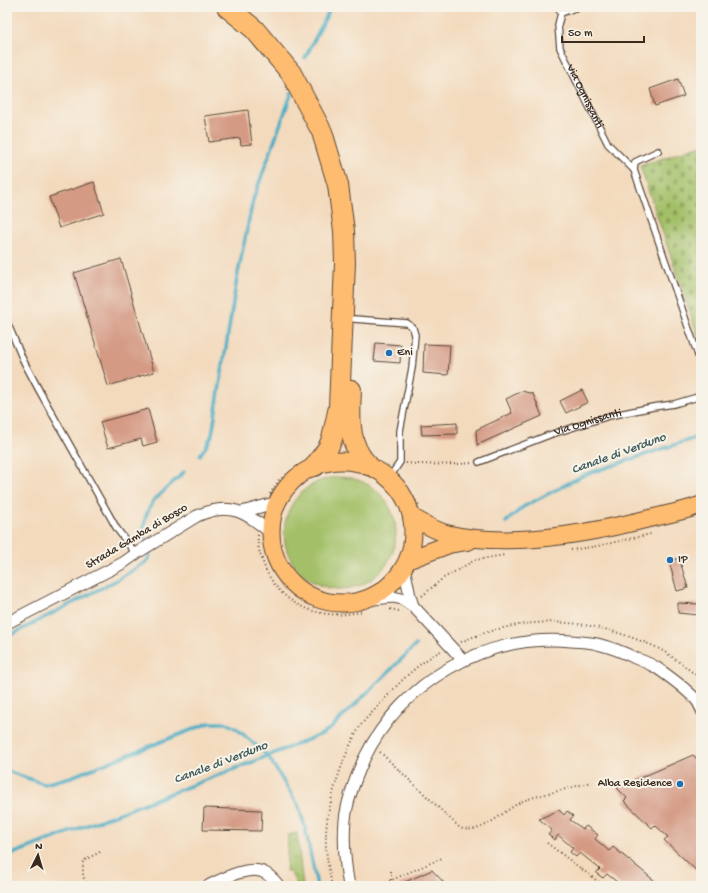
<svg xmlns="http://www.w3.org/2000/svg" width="708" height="893" font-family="'Gochi Hand',sans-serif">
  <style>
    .grass { fill: #a3c067; stroke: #6f7542 }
    .cemetery { fill: url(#cemetery-stones); stroke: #6f7542 }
    .park { fill: url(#park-crowns); stroke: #6f7542 }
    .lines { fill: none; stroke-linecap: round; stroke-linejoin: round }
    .stream { stroke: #45acc4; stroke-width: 3.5 }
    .building { fill: #d49a84 }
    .lane-casing { stroke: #574436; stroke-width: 8 }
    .street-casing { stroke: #574436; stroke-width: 13 }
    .primary-casing { stroke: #574436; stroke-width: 19 }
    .highway-casing { stroke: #574436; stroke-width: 22 }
    .path { stroke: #574436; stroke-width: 2; stroke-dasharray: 1 3; stroke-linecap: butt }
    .lane { stroke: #fff; stroke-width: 5.5 }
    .street { stroke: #fff; stroke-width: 11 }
    .primary { stroke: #febc70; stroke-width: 17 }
    .highway { stroke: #febc70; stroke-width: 20 }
    .poi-dot { fill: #1f6fb2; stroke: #f7f3e8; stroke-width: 1.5 }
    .labels { text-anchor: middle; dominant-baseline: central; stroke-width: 4; stroke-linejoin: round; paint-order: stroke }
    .street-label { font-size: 12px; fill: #3b2a1e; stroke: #f7f3e8 }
    .poi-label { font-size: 12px; fill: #3b2a1e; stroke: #f7f3e8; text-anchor: start }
    .water-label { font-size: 13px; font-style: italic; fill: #3e5858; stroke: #f7f3e8 }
  </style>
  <defs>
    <pattern id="cemetery-stones" width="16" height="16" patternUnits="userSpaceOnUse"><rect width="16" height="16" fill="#a3c067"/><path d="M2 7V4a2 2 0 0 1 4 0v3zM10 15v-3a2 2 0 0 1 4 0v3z" fill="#869c54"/></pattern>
    <pattern id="park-crowns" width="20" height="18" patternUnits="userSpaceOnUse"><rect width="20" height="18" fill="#a3c067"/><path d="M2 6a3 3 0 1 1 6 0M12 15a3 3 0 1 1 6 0" fill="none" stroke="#869c54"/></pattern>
  </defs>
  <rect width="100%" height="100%" fill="#f7f3e8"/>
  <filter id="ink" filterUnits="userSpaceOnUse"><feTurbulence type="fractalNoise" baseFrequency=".025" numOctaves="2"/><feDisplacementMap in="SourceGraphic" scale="8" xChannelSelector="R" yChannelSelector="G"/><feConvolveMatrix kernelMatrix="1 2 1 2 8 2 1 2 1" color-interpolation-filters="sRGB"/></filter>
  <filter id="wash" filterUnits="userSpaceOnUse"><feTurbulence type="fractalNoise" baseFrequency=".012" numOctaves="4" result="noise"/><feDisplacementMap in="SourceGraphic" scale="16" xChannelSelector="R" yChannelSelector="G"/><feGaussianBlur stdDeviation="0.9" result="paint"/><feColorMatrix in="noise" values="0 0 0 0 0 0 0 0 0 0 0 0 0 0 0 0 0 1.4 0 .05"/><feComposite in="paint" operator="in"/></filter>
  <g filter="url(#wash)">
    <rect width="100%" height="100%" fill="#f3dabd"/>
    <!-- grass -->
    <circle class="grass" cx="340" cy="533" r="56"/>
    <!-- cemetery -->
    <path class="cemetery" d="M701 145V345L640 166Z"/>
    <!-- park -->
    <path class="park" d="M297 833 303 886H295V881L290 872H286L288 835Z"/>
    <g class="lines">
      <!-- stream -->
      <g class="stream">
        <path d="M305 58 331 7"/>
        <path d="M200 455 207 445 212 435 237 278 253 200 292 92"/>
        <path d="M506 522 523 507 584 475 701 436"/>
        <path d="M7 637 115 581 146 562 149 558 150 553 145 537 144 526 146 515 153 501 184 472"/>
        <path d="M7 771 44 784 71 777 209 723H226L237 729 268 756 299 807 305 827 317 886"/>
        <path d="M7 856 250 763 322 734 331 728 416 645"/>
      </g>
    </g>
    <g id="blocks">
      <!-- building -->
      <g class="building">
        <path d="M678 79 684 96 655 106 650 89Z"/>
        <path d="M248 110 252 144 241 145 240 138 209 142 205 116Z"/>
        <path d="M94 182 104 213 59 228 49 197Z"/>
        <path d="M121 259 154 372 108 386 74 273Z"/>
        <path d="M376 343 401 345 400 363 374 361Z"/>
        <path d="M424 344 450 345 448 375 423 373Z"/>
        <path d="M582 390 588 402 566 413 560 401Z"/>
        <path d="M522 391 533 394 542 416 477 445 476 430 512 413 506 399Z"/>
        <path d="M148 409 157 442 143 446 141 439 108 448 100 422Z"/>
        <path d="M457 423V434L422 435 421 425Z"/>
        <path d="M679 558 688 588 677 591 669 561Z"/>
        <path d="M678 603 699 604 698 615 678 613Z"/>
        <path d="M693 755 701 763V875L664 840 668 837 655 825 652 828 624 801 627 798 617 788Z"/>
        <path d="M204 808 262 810 261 831 203 830Z"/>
        <path d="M559 810 564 815 567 811 573 816 570 820 583 829 586 826 598 835 595 839 609 851 613 847 661 886H622L607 874 603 878 596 873 600 869 580 853 576 857 570 852 573 848 558 835 555 840 548 835 552 830 539 819Z"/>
        <path d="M432 870 447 886H396Z"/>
      </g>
    </g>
  </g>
  <g filter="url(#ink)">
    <use href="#blocks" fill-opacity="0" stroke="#574436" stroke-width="1"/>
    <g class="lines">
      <!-- lane casing -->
      <g class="lane-casing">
        <g id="lane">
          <path d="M558 7 561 13"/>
          <path id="s1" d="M561 13 558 25 560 48 608 144 634 170"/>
          <path d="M561 13 578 7"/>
          <path d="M658 151 635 162 634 170 701 364"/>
          <path d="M354 319 407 323 413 328 415 335 412 368 400 431V462L389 478"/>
          <path d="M7 322 23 360 40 392 117 529 136 554"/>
          <path id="s2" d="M479 462 549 435 609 416 653 407 674 404 701 396"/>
          <path d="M696 704 701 714"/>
        </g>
      </g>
      <!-- street casing -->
      <g class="street-casing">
        <g id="street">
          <path d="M242 512 278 502"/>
          <path d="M404 567 410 596 413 606"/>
          <path d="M364 600 393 597 402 599 413 606 463 660"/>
          <path d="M7 623 123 563 140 551 197 516C230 501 245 512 271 533"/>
          <path d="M208 886C222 879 250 864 265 873 271 876 275 881 279 886"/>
          <path d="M349 886C345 864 343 842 345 820 347 800 356 777 364 759 401 682 485 633 571 641 581 642 592 642 601 645 613 648 625 653 635 658 643 661 651 664 657 668 673 679 689 691 701 705"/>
        </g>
      </g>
      <!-- primary casing -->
      <g class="primary-casing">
        <g id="primary">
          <circle cx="342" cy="532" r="71"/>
          <path d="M412 517C424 524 435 531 448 534 507 548 581 535 639 521 660 516 681 512 701 505"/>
          <path d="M408 560 450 544 469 541"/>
        </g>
      </g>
      <!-- highway casing -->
      <g class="highway-casing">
        <g id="highway">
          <path d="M227 7 254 29 291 73 322 132 338 185 344 231 345 263 339 407 332 439 328 448 315 466"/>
          <path d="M351 390C350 411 348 437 360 455 362 459 365 462 368 465"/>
        </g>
      </g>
      <!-- path -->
      <g class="path">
        <path d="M406 463C428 465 450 465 472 463"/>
        <path d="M399 478 419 505"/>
        <path d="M270 494 279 480 300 465"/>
        <path d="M258 535C257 543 259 552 262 559 275 604 320 623 363 611"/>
        <path d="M571 550 598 546 651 534"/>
        <path d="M422 596 442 579 475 560 505 555"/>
        <path d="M390 609 399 611"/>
        <path d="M461 642C518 617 575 616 633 638 643 642 653 645 661 650 675 658 688 669 701 679"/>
        <path d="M380 752 460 828C483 836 503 810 523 801 530 798 539 796 546 794 562 790 578 786 594 781"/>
        <path d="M547 843 604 886"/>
        <path d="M391 871V880"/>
        <path d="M87 886 83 876V861L100 852"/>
        <path d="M332 886C329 869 325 852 326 835 326 806 345 749 361 725 366 718 373 712 379 705 398 684 416 664 441 651"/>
        <path d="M378 886 442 858"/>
      </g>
      <!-- lane -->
      <use href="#lane" class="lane"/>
      <!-- street -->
      <use href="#street" class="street"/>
      <!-- primary -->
      <use href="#primary" class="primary"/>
      <!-- highway -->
      <use href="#highway" class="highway"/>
    </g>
  </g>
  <!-- markers -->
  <g class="poi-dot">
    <circle cx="389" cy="353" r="4"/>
    <circle cx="670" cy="560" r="4"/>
    <circle cx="680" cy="784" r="4"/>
  </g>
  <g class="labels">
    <!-- street labels -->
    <g class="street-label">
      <text stroke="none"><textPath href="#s1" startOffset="90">Via Ognissanti</textPath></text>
      <text stroke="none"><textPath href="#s2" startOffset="116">Via Ognissanti</textPath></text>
      <text transform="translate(137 537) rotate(-31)">Strada Gamba di Bosco</text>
    </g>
    <!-- poi labels -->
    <g class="poi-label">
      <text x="397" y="353">Eni</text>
      <text x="678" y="560">IP</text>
      <text x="672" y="784" text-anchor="end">Alba Residence</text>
    </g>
    <!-- water labels -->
    <g class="water-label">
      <text transform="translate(619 454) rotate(-20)">Canale di Verduno</text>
      <text transform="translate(221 763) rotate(-21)">Canale di Verduno</text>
    </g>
  </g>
  <!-- margin -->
  <rect width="708" height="893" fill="none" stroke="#f7f3e8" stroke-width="24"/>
  <!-- north arrow -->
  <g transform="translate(38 855) rotate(5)" stroke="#f7f3e8" stroke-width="3" paint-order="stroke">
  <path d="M0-3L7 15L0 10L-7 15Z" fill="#3b2a1e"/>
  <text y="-6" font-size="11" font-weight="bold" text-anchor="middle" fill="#3b2a1e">N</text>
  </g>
  <!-- scale -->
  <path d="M562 36v6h82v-6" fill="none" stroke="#3b2a1e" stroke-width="2"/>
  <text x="568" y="36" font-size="12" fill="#3b2a1e" stroke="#f7f3e8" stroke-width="3" paint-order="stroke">50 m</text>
</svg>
